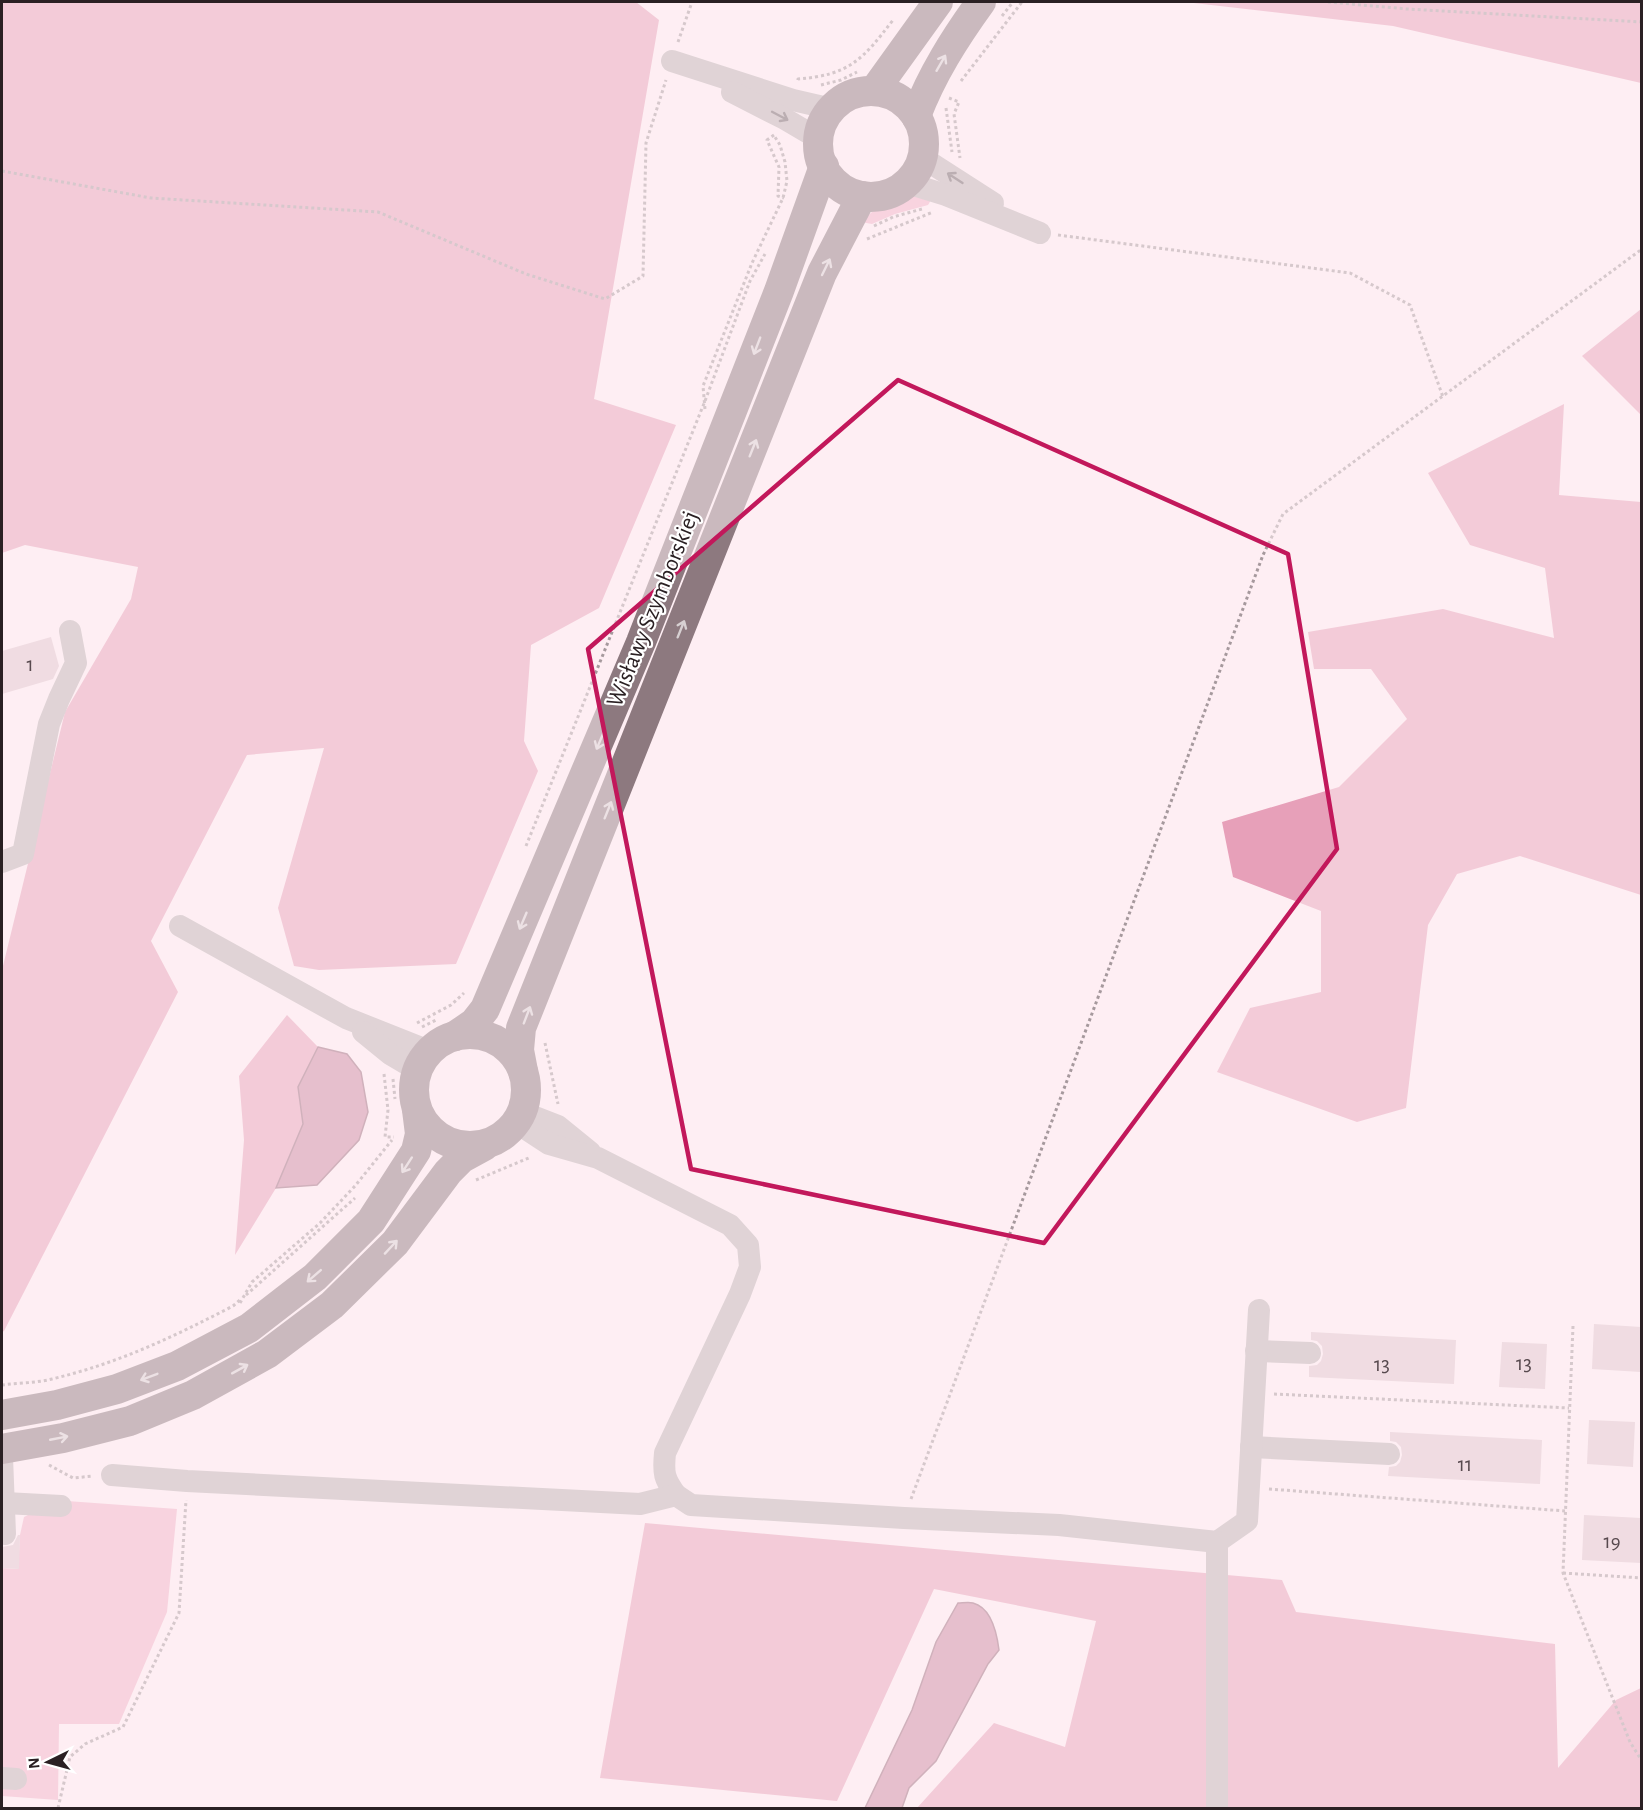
<svg xmlns="http://www.w3.org/2000/svg" width="1643" height="1810" font-family="'Alegreya Sans',sans-serif">
  <style>
    .green { fill: #f1b1c8 }
    .forest { fill: #e7a0b9 }
    .water { fill: #ca869f; stroke: #9a677a; stroke-width: 1.5 }
    .building { fill: #dfc5ce }
    .lines { fill: none; stroke-linecap: round; stroke-linejoin: round }
    .path { stroke: #a6999d; stroke-width: 3; stroke-dasharray: 3 3; stroke-linecap: butt }
    .minor { stroke: #bcb1b4; stroke-width: 22 }
    .major { stroke: #8d797f; stroke-width: 30 }
    .oneway { stroke: #d7d0d2 }
    .oneway2 { stroke: #6c6164 }
    .marked { fill: none; stroke: #c2185b; stroke-width: 4.5; stroke-linejoin: round }
    .labels { text-anchor: middle; dominant-baseline: central; stroke-width: 4.5; stroke-linejoin: round; paint-order: stroke }
    .number-label { font-size: 21px; fill: #57494e }
    .street-label { font-size: 24px; fill: #2a2023; stroke: #fff }
  </style>
  <rect width="100%" height="100%" fill="#feeef3"/>
  <!-- green -->
  <g class="green">
    <path d="M904 196H921L931 200 928 205 895 214 872 224 861 222 872 212Z"/>
    <path d="M67 1501 177 1509 167 1612 119 1724H59L58 1800 2 1796V1568L18 1569 20 1535 24 1517 36 1511Z"/>
  </g>
  <!-- forest -->
  <g class="forest">
    <path d="M2 2H636L659 20 594 399 676 425 599 608 531 645 524 741 538 771 456 964 319 970 294 966 278 908 324 748 247 755 151 941 178 992 4 1331 2 1332V970L65 712 131 599 138 567 25 545 2 553Z"/>
    <path d="M1185 2H1641V83L1393 26Z"/>
    <path d="M1641 309V415L1582 356Z"/>
    <path d="M1564 404 1559 495 1641 502V895L1520 856 1457 874 1428 925 1406 1108 1357 1122 1217 1072 1250 1008 1321 992V911L1233 877 1222 822 1339 787 1407 719 1371 669H1314L1308 632 1443 609 1554 638 1545 568 1470 545 1428 473Z"/>
    <path d="M287 1015 318 1047 298 1087 303 1124 276 1188 235 1255 244 1140 239 1076Z"/>
    <path d="M645 1523 1282 1580 1296 1612 1555 1644 1558 1768 1616 1700 1641 1688V1808H917L994 1723 1065 1747 1096 1621 934 1589 837 1801 600 1778Z"/>
  </g>
  <!-- water -->
  <g class="water">
    <path d="M318 1047 347 1054 361 1072 368 1112 359 1140 317 1185 276 1188 303 1124 298 1087Z"/>
    <path d="M958 1603C962 1603 969 1602 973 1603 992 1608 997 1634 999 1650L988 1664 936 1761 909 1788 902 1808H865L912 1710 936 1642Z"/>
  </g>
  <!-- building -->
  <g class="building">
    <path d="M51 637 59 666 53 679 2 694V651Z"/>
    <path d="M1594 1324 1641 1327V1372L1592 1369Z"/>
    <path d="M1311 1332 1456 1340 1454 1384 1309 1377V1366L1317 1365 1321 1361 1323 1354 1322 1346 1317 1341 1311 1340Z"/>
    <path d="M1502 1342 1547 1344 1545 1389 1499 1387Z"/>
    <path d="M1589 1420 1635 1422 1633 1467 1587 1464Z"/>
    <path d="M1390 1432 1542 1440 1540 1484 1388 1476 1389 1467 1396 1466 1400 1462 1402 1455 1401 1447 1396 1442 1390 1441Z"/>
    <path d="M1584 1515 1641 1518V1563L1582 1560Z"/>
    <path d="M18 1535H20L19 1569 2 1568V1547L13 1545Z"/>
  </g>
  <g class="lines">
    <!-- path -->
    <g class="path">
      <path d="M1328 2 1407 9 1642 22"/>
      <path d="M1002 16 1013 2"/>
      <path d="M678 42 692 2"/>
      <path d="M798 80V79C850 75 863 59 893 20"/>
      <path d="M961 81 1022 2"/>
      <path d="M821 85 841 80 857 72"/>
      <path d="M949 98 959 102 954 114 960 158"/>
      <path d="M946 108 952 152"/>
      <path d="M774 135 767 140 779 167 778 196 784 198"/>
      <path d="M2 171 151 198 378 212 526 274 605 299 643 276 646 143 666 80"/>
      <path d="M874 226 893 217 922 209"/>
      <path d="M1058 235 1350 273 1410 305 1443 397"/>
      <path d="M867 239 933 212"/>
      <path d="M705 409 703 386 752 263 783 198 787 181 785 162 780 145 775 137"/>
      <path d="M526 846 705 401 750 281 765 254"/>
      <path d="M417 1023 451 1005 464 993"/>
      <path d="M422 1027 438 1019"/>
      <path d="M545 1043 558 1104"/>
      <path d="M384 1074 388 1110 385 1137H394"/>
      <path d="M393 1079 395 1099"/>
      <path d="M476 1180 531 1157"/>
      <path d="M246 1295 355 1198"/>
      <path d="M240 1303 252 1282 320 1223 355 1186 392 1140"/>
      <path d="M1573 1326 1563 1573 1630 1742 1642 1761"/>
      <path d="M2 1385C18 1383 36 1383 52 1379 119 1363 173 1337 233 1306L241 1299"/>
      <path d="M1274 1394 1569 1408"/>
      <path d="M49 1465 73 1478 93 1476"/>
      <path d="M1269 1489 1565 1511"/>
      <path d="M911 1499 1263 555 1283 514 1642 249"/>
      <path d="M1563 1573 1642 1578"/>
      <path d="M58 1808 70 1757 85 1744 123 1727 179 1613 186 1500"/>
    </g>
    <!-- minor -->
    <g class="minor">
      <path d="M672 61 793 100 832 109"/>
      <path d="M732 92 785 119 819 139"/>
      <path d="M923 158 993 203"/>
      <path d="M907 183 946 195 1040 233"/>
      <path d="M2 862 23 854 49 724 59 699 76 663 70 631"/>
      <path d="M180 926 346 1018 429 1051"/>
      <path d="M363 1032 390 1054 417 1070"/>
      <path d="M522 1112 558 1126 590 1152"/>
      <path d="M517 1123 549 1144 598 1158 730 1225 748 1245 750 1267 740 1294 665 1453C663 1473 664 1479 676 1495"/>
      <path d="M1256 1351 1310 1353"/>
      <path d="M1251 1447 1389 1454"/>
      <path d="M2 1457 5 1534"/>
      <path d="M112 1475 187 1481 640 1504 676 1495 691 1505 904 1518 1059 1525 1217 1542 1247 1521 1259 1310"/>
      <path d="M5 1503 61 1506"/>
      <path d="M1217 1542V1808"/>
      <path d="M2 1778 16 1779"/>
    </g>
    <!-- major -->
    <g class="major">
      <path d="M874 91 938 2"/>
      <circle cx="871" cy="144" r="53"/>
      <path d="M916 116C932 74 955 38 981 2"/>
      <circle cx="470" cy="1090" r="56"/>
      <path d="M455 1036 474 1023 485 1009 641 642 779 291 824 166"/>
      <path d="M523 1071 519 1050 521 1028 822 273 862 196"/>
      <path d="M2 1415 57 1405 117 1389 177 1366 249 1328 315 1277 371 1221 416 1151 420 1134 417 1110"/>
      <path d="M2 1449 63 1438 130 1421 193 1395 267 1354 332 1305 395 1243 448 1172 462 1158 484 1146"/>
    </g>
  </g>
  <!-- one-way arrows -->
  <defs><path id="oneway-shaft" d="M-6 0H5M1.5-3L5.5 0L1.5 3" fill="none" stroke-width="1.6" stroke-linecap="round" stroke-linejoin="round" transform="scale(1.5)"/></defs>
  <g class="oneway">
    <use href="#oneway-shaft" transform="translate(941 63) rotate(-60)"/>
    <use href="#oneway-shaft" transform="translate(826 267) rotate(-64)"/>
    <use href="#oneway-shaft" transform="translate(757 346) rotate(111)"/>
    <use href="#oneway-shaft" transform="translate(753 448) rotate(-68)"/>
    <use href="#oneway-shaft" transform="translate(681 629) rotate(-68)"/>
    <use href="#oneway-shaft" transform="translate(600 741) rotate(113)"/>
    <use href="#oneway-shaft" transform="translate(608 810) rotate(-68)"/>
    <use href="#oneway-shaft" transform="translate(523 921) rotate(113)"/>
    <use href="#oneway-shaft" transform="translate(527 1015) rotate(-69)"/>
    <use href="#oneway-shaft" transform="translate(407 1165) rotate(123)"/>
    <use href="#oneway-shaft" transform="translate(391 1247) rotate(-47)"/>
    <use href="#oneway-shaft" transform="translate(314 1276) rotate(139)"/>
    <use href="#oneway-shaft" transform="translate(240 1369) rotate(-29)"/>
    <use href="#oneway-shaft" transform="translate(149 1377) rotate(159)"/>
    <use href="#oneway-shaft" transform="translate(59 1438) rotate(-11)"/>
  </g>
  <g class="oneway2">
    <use href="#oneway-shaft" transform="translate(780 116) rotate(28)"/>
    <use href="#oneway-shaft" transform="translate(955 178) rotate(-147)"/>
  </g>
  <!-- marked area -->
  <path d="M0 0H1643V1810H0ZM898 380 1288 554 1337 849 1044 1243 691 1169 588 649Z" fill="#feeef3" fill-opacity=".55" fill-rule="evenodd"/>
  <path class="marked" d="M898 380 1288 554 1337 849 1044 1243 691 1169 588 649Z"/>
  <g class="labels">
    <!-- number labels -->
    <g class="number-label">
      <text x="30" y="664">1</text>
      <text x="1524" y="1363">13</text>
      <text x="1382" y="1364">13</text>
      <text x="1465" y="1464">11</text>
      <text x="1612" y="1541">19</text>
    </g>
    <!-- street labels -->
    <g class="street-label">
      <text transform="translate(653 609) rotate(-68)">Wisławy Szymborskiej</text>
    </g>
  </g>
  <!-- border -->
  <rect width="1643" height="1810" fill="none" stroke="#2a2023" stroke-width="6"/>
  <!-- north arrow -->
  <g transform="translate(48 1762) rotate(265)" stroke="#ffffff" stroke-width="4.5" paint-order="stroke">
  <path d="M0-4.5L10 22L0 15L-10 22Z" fill="#2a2023"/>
  <text y="-9" font-size="16" font-weight="bold" text-anchor="middle" fill="#2a2023">N</text>
  </g>
</svg>
